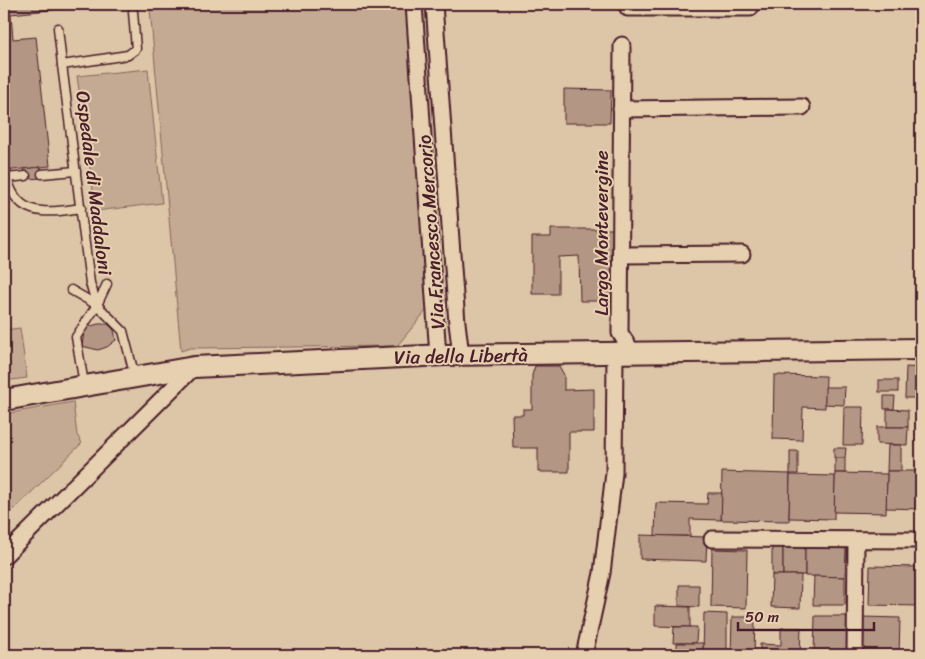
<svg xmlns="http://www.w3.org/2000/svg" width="925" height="659" font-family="Sriracha,sans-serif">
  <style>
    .green { fill: #c4aa92; stroke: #87645e }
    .building { fill: #b39784; stroke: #4a1f2b }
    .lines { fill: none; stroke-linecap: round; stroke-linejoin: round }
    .lane-casing { stroke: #4a1f2b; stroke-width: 11 }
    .street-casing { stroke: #4a1f2b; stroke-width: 19 }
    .secondary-casing { stroke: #4a1f2b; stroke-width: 24 }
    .lane { stroke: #e6d0af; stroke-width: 8 }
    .street { stroke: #e6d0af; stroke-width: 15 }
    .secondary { stroke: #e6d0af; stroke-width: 20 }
    .labels { text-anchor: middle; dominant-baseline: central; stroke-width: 4; stroke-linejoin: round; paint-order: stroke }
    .street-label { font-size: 19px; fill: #4a1f2b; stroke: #e6d0af }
  </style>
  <rect width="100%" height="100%" fill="#ddc6a7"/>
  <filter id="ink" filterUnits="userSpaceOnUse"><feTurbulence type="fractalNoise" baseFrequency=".02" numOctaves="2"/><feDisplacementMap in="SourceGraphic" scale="10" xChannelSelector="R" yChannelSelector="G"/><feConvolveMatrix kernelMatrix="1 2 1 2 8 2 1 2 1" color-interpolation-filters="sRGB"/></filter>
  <g filter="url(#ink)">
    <!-- green -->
    <g class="green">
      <path d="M196 4H406L430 306 397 346 190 348 181 351 150 9Z"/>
      <path d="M148 69 162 203 96 211 77 76Z"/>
      <path d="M20 328 27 378 4 381V330Z"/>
      <path d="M73 402 77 435 82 443 4 519V414Z"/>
    </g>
    <!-- building -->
    <g class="building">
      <path d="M4 4H107L11 14 13 39 36 37 50 166 4 171Z"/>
      <path d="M564 89 611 90 610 123H564Z"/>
      <path d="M41 167 43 178 26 179 24 169Z"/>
      <path d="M551 229H614V301H580L579 256 558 257V294H532V237H551Z"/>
      <path d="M98 324H108L114 330 116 340 107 347 98 350 82 346 84 332 88 327Z"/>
      <path d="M535 366H559L564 375V390L594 389V432H569V472H538V448H513L512 415H523V409H532V375Z"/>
      <path d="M906 367 921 368V398H905Z"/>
      <path d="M774 375 826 376 825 408 803 407 802 440 773 439Z"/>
      <rect x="879" y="380" width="19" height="12"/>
      <path d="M825 387H845L844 405 825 404Z"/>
      <path d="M884 396H895L894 409H884Z"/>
      <path d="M844 407H863L862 445H843Z"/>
      <path d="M887 409 908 410V427H887Z"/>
      <path d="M877 427H908L907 445 877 444Z"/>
      <path d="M888 445H901V471H887Z"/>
      <path d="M834 448H846L845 458H834Z"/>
      <rect x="790" y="451" width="8" height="23"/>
      <rect x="835" y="458" width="10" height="15"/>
      <path d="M887 471H921V509L886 508Z"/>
      <path d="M722 472 790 474 789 521 721 520Z"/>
      <path d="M835 473 887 474 886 513 834 512Z"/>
      <path d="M790 475 835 476 834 519 789 518Z"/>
      <path d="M708 493H722L721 520 690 519V536H655L656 503 707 504Z"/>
      <path d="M640 535 707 537 706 561 640 559Z"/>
      <rect x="772" y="547" width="11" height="28"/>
      <rect x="783" y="547" width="22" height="28"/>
      <path d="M805 547 846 548 845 577 805 576Z"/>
      <path d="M712 549 747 550 746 608 711 607Z"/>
      <path d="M870 566 921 567V606L869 605Z"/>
      <path d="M772 575H801L800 608 771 607Z"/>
      <path d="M814 576 845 577V605H813Z"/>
      <path d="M679 585H699V607L679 606Z"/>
      <path d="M655 606 690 607V627L655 626Z"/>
      <path d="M704 613 727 614V655H703Z"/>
      <path d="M815 616H848L847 655H814Z"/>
      <path d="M732 617H755L754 655H731Z"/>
      <path d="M862 617 900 618 899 655H861Z"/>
      <path d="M919 617H921V655H918Z"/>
      <path d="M674 627H697L696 643H673Z"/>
      <path d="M781 628H801L800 655H760V644L781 645Z"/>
      <rect x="677" y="643" width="26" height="12"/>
    </g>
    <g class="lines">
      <!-- lane casing -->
      <g class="lane-casing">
        <g id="lane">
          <path d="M133 12 136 49 128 55 62 65 90 283 97 305 123 331 135 377"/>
          <path d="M58 28 62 65"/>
          <path d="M6 171C13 217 43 214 81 208"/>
          <path d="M42 174 76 171"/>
          <path d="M7 178 26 176"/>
          <path d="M71 290 97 305"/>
          <path d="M84 384 76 337 97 305 107 284"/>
        </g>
      </g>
      <!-- street casing -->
      <g class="street-casing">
        <g id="street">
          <path d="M414 4 438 356"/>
          <path d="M434 4 457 323 461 355"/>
          <path d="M626 4 628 8H750L752 4"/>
          <path d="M622 45 620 333 633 353"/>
          <path d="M621 109 802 107"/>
          <path d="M621 255 742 254"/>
          <path d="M712 539 921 540"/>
          <path d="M4 556 194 367"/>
          <path d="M584 655 602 573 614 473 615 354"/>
          <path d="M855 655 856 540"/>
        </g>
      </g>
      <!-- secondary casing -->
      <g class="secondary-casing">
        <path id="secondary" d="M4 400 194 367 445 355 921 349"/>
      </g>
      <!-- lane -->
      <use href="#lane" class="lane"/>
      <!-- street -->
      <use href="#street" class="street"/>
      <!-- secondary -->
      <use href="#secondary" class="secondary"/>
    </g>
  </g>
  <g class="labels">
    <!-- street labels -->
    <g class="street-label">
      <text transform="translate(94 183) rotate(83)">Ospedale di Maddaloni</text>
      <text transform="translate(431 232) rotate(-94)">Via Francesco Mercorio</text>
      <text transform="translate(601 233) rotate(-90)">Largo Montevergine</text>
      <text transform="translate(461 356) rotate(-1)">Via della Libertà</text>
    </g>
  </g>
  <!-- margin -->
  <rect width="925" height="659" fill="none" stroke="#e6d0af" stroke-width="20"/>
  <rect x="10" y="10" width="905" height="639" fill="none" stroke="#4a1f2b" stroke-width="2" filter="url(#ink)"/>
  <!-- scale -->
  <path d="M738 622v8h136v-8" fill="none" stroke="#4a1f2b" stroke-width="2.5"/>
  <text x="745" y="622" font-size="15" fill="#4a1f2b" stroke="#e6d0af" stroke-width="4" paint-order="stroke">50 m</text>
</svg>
